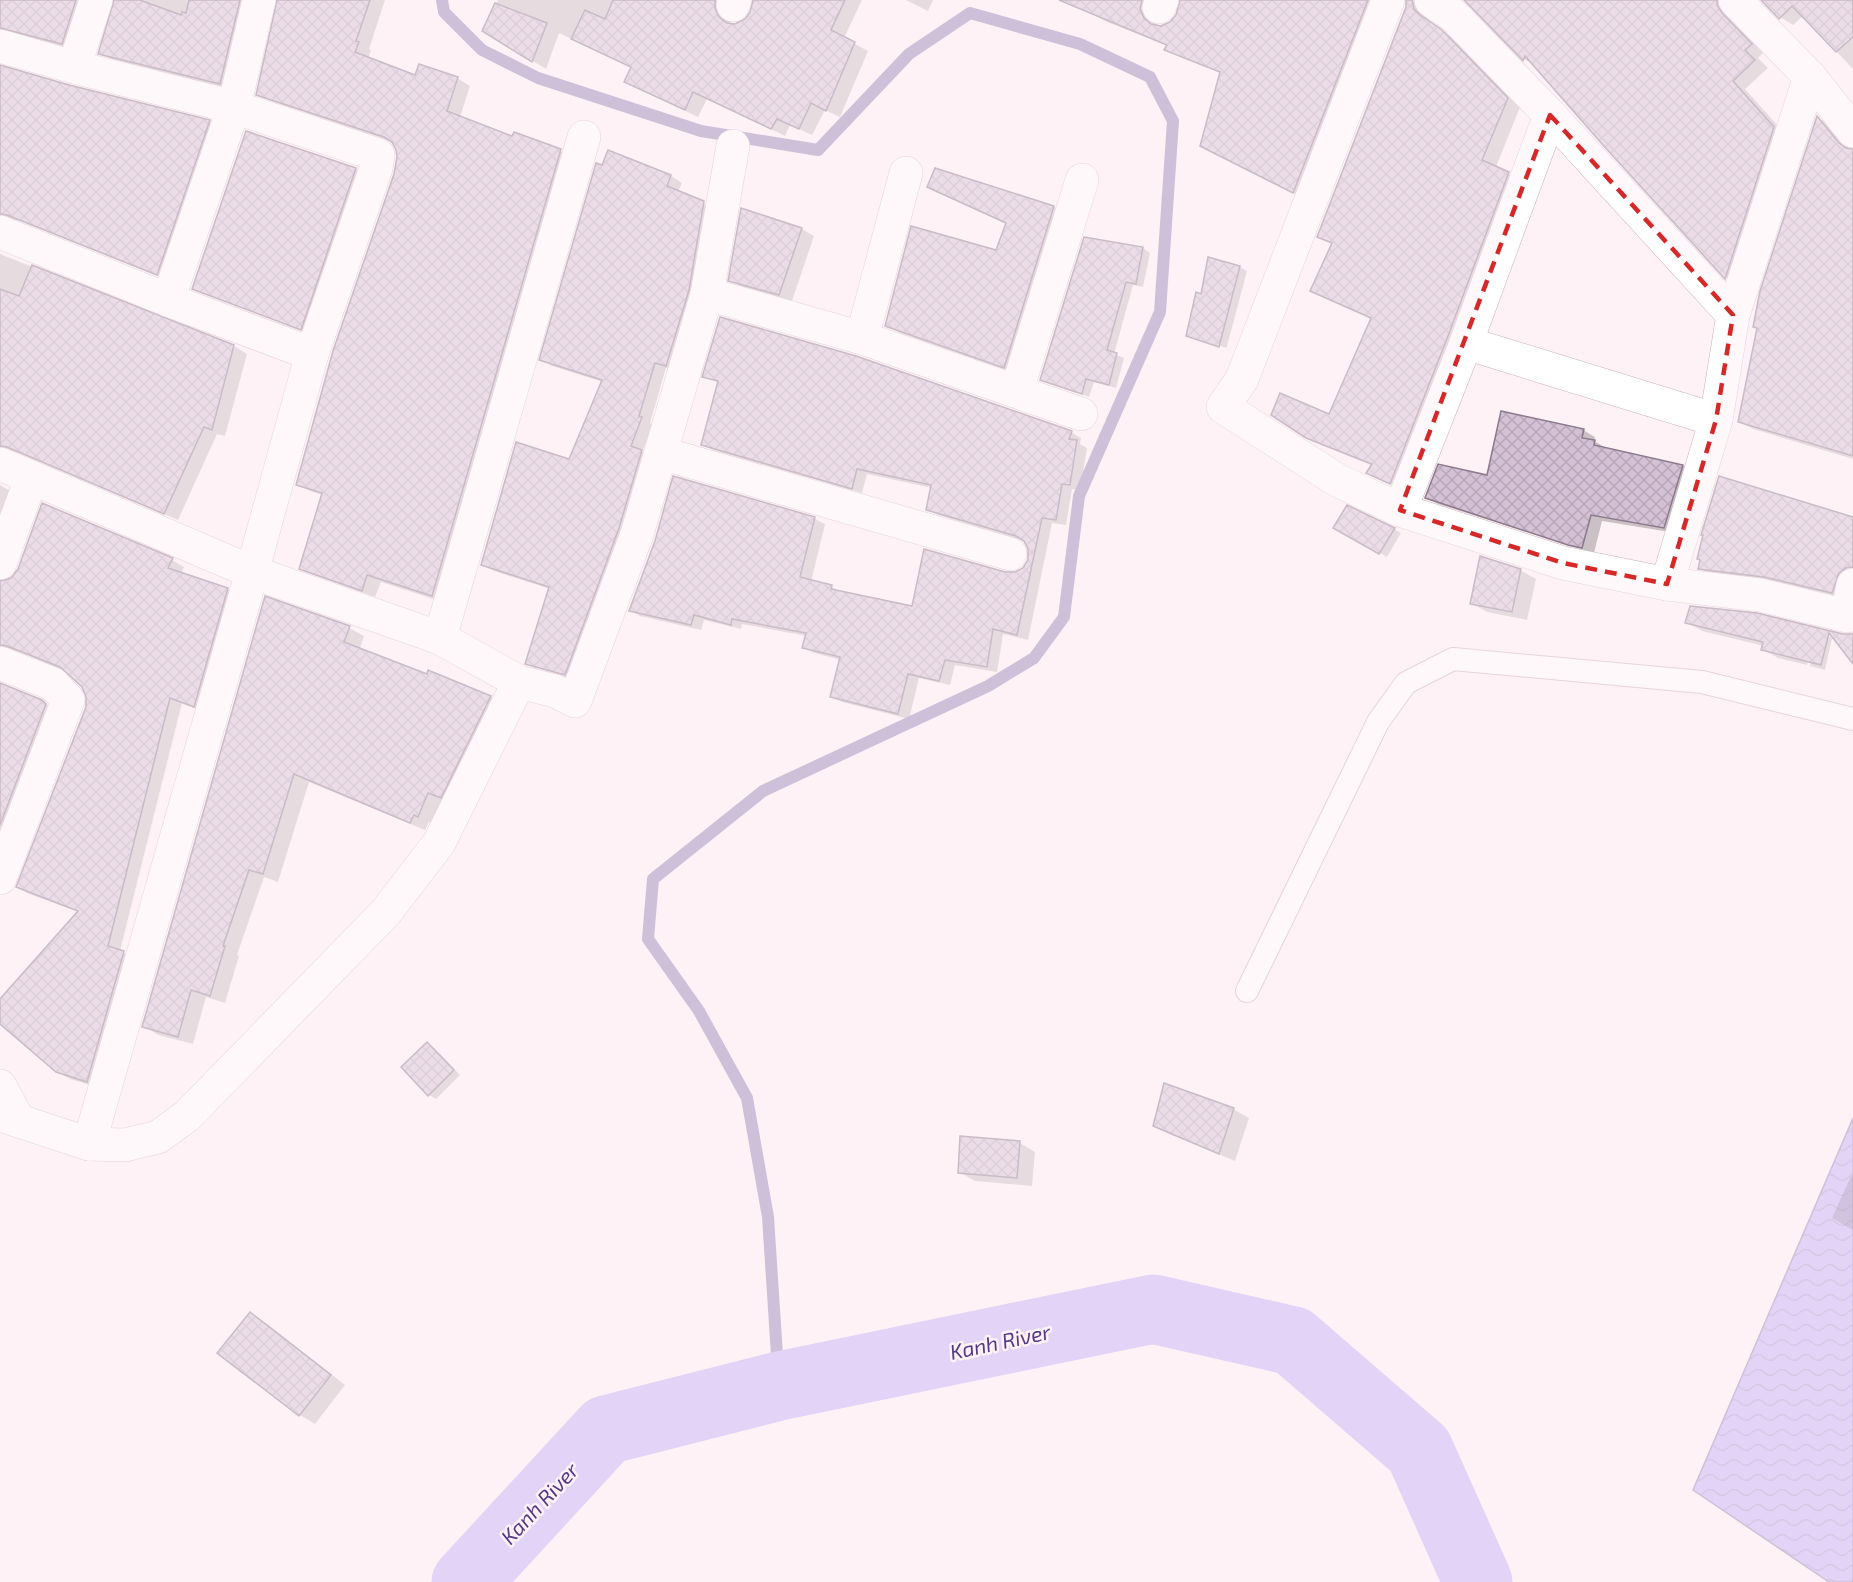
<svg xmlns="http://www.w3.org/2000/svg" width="1853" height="1582" font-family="'Exo 2',sans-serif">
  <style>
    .water { fill: url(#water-waves); stroke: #9684b7; stroke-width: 1.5 }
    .shadow { fill: #0003; fill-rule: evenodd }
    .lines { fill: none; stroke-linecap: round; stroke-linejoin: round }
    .stream { stroke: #9684b7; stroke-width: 12 }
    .river { stroke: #c4aef5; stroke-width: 69 }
    .building { fill: url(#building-cross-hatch); stroke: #8c798c; stroke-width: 1.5 }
    .service-casing { stroke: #ccafbb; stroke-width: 24 }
    .minor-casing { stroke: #ccafbb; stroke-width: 34 }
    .service { stroke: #fff; stroke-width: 22 }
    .minor { stroke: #fff; stroke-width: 33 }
    .marked { fill: none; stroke: #d62828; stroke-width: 4.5; stroke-dasharray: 12 8; stroke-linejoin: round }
    .labels { text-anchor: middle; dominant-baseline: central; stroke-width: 5; stroke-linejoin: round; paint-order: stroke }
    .water-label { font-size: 21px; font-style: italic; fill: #563788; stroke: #fef2f6 }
  </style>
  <defs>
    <pattern id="water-waves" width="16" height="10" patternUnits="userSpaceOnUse" patternTransform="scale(1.5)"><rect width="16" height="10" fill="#c4aef5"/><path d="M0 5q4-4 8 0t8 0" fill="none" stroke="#a995d2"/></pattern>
    <pattern id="building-cross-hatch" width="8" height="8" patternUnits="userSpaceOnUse" patternTransform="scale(1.5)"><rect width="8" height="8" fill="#d5c1d6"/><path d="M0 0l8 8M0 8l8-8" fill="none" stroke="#b7a6b8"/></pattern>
  </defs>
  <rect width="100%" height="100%" fill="#fef2f6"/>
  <!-- water -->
  <path class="water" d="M1853 1118V1582H1829L1693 1490Z"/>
  <!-- shadow -->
  <g class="shadow">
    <path d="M0 0H92L75 50 0 40Z"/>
    <path d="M116 0H255L233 91 113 60 100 53Z"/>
    <path d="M279 0H385L369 49 371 50 368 59 416 77 457 78 470 86 460 117 513 138 560 151 573 158 446 603 381 582 375 597 314 575 301 568 323 495 310 491 297 484 395 174 397 149 393 142 271 101 258 94Z"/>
    <path d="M498 0H732L727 16 731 24 735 25 745 21 752 13 755 0H862L844 38 868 51 840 117 825 110 812 135 790 125 785 136 707 99 698 117 639 89 632 67 559 33 546 69 484 31Z"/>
    <path d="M906 0H933L928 11Z"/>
    <path d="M1066 0H1159L1153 18 1157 26 1162 27 1172 23 1181 7 1182 0H1384L1307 200 1215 153 1221 73 1180 57 1166 49 1168 46 1107 22Z"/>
    <path d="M1408 0H1428L1425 6 1427 18 1434 25 1454 39 1520 107 1496 167 1522 181 1404 491 1369 473 1373 466 1321 445 1307 437 1330 416 1372 319 1312 290 1333 244 1319 236 1407 7Z"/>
    <path d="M1466 0H1732L1764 52 1758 58 1768 68 1745 89 1787 136 1739 285 1726 277 1604 144 1537 67 1524 59Z"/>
    <path d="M1763 0H1853V69L1803 16 1793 25 1780 17Z"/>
    <path d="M0 67 209 122 222 129 170 281 21 221 12 220 0 227Z"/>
    <path d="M1818 118 1831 125 1850 150 1853 151V459L1753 429 1740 422Z"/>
    <path d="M247 133 356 169 364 174 309 333 193 288Z"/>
    <path d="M609 152 671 176 682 183 678 192 715 209 678 371 666 368 650 423 653 425 642 452 652 458 576 680 538 670 527 663 550 589 494 571 482 564 570 461 603 382 552 366 541 359ZM537 666 572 675V678L537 669Z"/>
    <path d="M936 170 1054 207 1067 215 1018 374 900 333 886 325 997 252 1007 223 929 187Z"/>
    <path d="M742 210 802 229 814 236 792 301 742 287 730 280Z"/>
    <path d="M1085 238 1143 248 1150 253 1143 287 1133 285 1114 354 1124 358 1116 388 1094 382 1089 397 1042 379Z"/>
    <path d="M0 254 234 346 247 354 225 436 217 434 178 520 22 453 11 452 0 459Z"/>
    <path d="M1240 267 1247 271 1226 350 1227 348 1193 337 1202 296Z"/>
    <path d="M704 376 1071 432 1081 438 1080 444 1087 448 1080 490 1072 489 1066 525 1052 523 1028 640 1003 634 997 672 955 665 950 685 919 678 909 719 842 702 832 697 841 660 814 653 804 647 807 636 742 624 741 629 704 620 701 630 640 616 630 610 815 519 825 524 811 582 832 587 843 593 913 608 1005 574 1015 573 1024 569 1030 559 1029 549 1025 541 938 515 928 510 932 488 867 474 862 493 713 450 703 444 719 383Z"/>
    <path d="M1583 430 1595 437 1594 441 1606 448 1683 466 1694 473 1676 533 1602 521 1594 553 1438 504 1427 498 1488 476Z"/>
    <path d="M0 485 20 497 0 551Z"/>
    <path d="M1853 518V559L1849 558 1840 598 1713 576 1700 568Z"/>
    <path d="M1335 527 1394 529 1401 533 1387 557Z"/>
    <path d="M172 560 184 567 181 574 227 589 239 596 206 713 182 703 120 951 136 959 99 1088 70 1079 57 1071 0 1022V1001L79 912 29 894 17 887 87 707 88 697 83 687 70 673 20 652 10 651 0 656V587Z"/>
    <path d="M1520 570 1536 579 1527 620 1487 612 1471 603Z"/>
    <path d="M1687 622 1817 630 1832 638 1825 670 1810 666 1818 632H1815L1807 665 1778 658 1763 649 1764 646 1702 631Z"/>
    <path d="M349 628 364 636 360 648 428 676 429 672 491 697 505 705 433 824 429 822 425 830 309 782 278 882 264 877 237 955 239 956 225 1003 206 997 193 1044 158 1035 144 1026Z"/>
    <path d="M0 685 42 701 54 709 0 863Z"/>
    <path d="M427 1044 434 1048 460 1075 436 1099 429 1095Z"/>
    <path d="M1233 1109 1249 1118 1235 1161 1170 1134 1155 1126Z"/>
    <path d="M1020 1143 1035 1152 1032 1186 975 1181 959 1172Z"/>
    <path d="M1851 1176 1853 1177V1230L1832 1218Z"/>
    <path d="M251 1314 266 1323 345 1385 315 1424 300 1415Z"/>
  </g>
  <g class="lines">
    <!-- stream -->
    <path class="stream" d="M442 0 444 12 482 50 538 78 701 131 818 150 909 54 970 13 1080 44 1150 77 1173 121 1160 312 1079 496 1064 617 1034 658 988 686 763 791 653 879 648 939 699 1011 747 1098 768 1217 779 1386"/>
    <!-- river -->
    <path class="river" d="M466 1582 606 1430 779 1386 1153 1309 1293 1341 1419 1450 1478 1582"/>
  </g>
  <!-- building -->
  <g class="building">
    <path d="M0 0H76L62 44 0 28Z"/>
    <path d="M114 0H140L181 15 182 12 186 13 189 0H240L220 84 98 54Z"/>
    <path d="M277 0H370L356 41 359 42 355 52 415 75 419 64 458 77 447 111 512 136 514 132 561 149 432 596 367 575 362 591 299 569 322 493 296 485 333 351 394 174 397 157 396 150 392 142 384 137 256 95Z"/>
    <path d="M613 0H715V8L719 17 727 23 735 24 745 19 750 12 753 0H845L831 30 855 42 826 111 811 103 799 129 777 119 771 129 693 92 685 110 624 82 631 67 571 39 585 10 605 19Z"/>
    <path d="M1059 0H1142L1140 9 1144 18 1151 24 1161 26 1170 22 1176 15 1180 0H1368L1293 193 1200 146 1220 72 1164 50 1167 45Z"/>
    <path d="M1406 0H1412L1414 9 1420 15 1441 29 1508 98 1482 160 1509 172 1448 336 1390 484 1366 473 1372 464 1306 438 1271 415 1280 393 1329 414 1371 318 1310 291 1332 243 1317 237 1406 7Z"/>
    <path d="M1464 0H1717V5L1722 13 1752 44 1745 50 1755 60 1733 81 1774 127 1725 279 1603 145 1525 56 1523 61Z"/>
    <path d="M1761 0H1853V37L1836 52 1792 6 1779 19Z"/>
    <path d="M495 3 547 23 532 62 482 31Z"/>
    <path d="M0 65 69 85 210 120 157 275 7 215 0 214Z"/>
    <path d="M1817 116 1839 143 1846 148 1853 149V456L1738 422 1757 328 1753 327 1760 291Z"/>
    <path d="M246 131 356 168 301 330 192 289Z"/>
    <path d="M608 150 671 175 667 186 704 201 689 290 666 366 655 363 639 416 642 417 631 446 642 450 619 528 565 675 525 664 549 587 481 565 516 442 569 459 602 380 539 360 596 163 602 165Z"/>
    <path d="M935 168 1054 206 1004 368 885 326 911 226 996 250 1006 223 927 187Z"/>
    <path d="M741 208 802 228 779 295 728 281Z"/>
    <path d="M1084 237 1143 247 1136 284 1126 282 1107 350 1117 353 1109 385 1086 379 1082 394 1040 380Z"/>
    <path d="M1208 257 1240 266 1219 347 1186 336 1196 292 1201 294Z"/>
    <path d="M32 265 234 345 212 430 204 427 164 514 7 447 0 446V289L19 296Z"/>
    <path d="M720 317 856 356 1072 431 1069 439 1077 440 1070 485 1062 484 1056 520 1042 518 1017 635 993 629 987 667 945 660 939 681 908 674 898 714 830 697 840 657 802 648 806 633 732 619 731 625 694 615 691 625 629 611 655 541 673 476 815 517 800 577 832 585 831 589 912 606 924 549 1005 572H1015L1023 568 1028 560V549L1024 541 1016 536 926 510 931 485 857 469 852 489 701 445 718 381 702 377Z"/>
    <path d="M1501 411 1584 429 1582 438 1595 440 1594 445 1683 465 1664 528 1591 515 1582 548 1568 545 1425 498 1438 464 1487 475Z"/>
    <path d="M1719 476 1853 517V567L1846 568 1839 573 1832 593 1764 577 1698 569 1700 560 1697 559 1703 535H1701Z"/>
    <path d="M42 503 173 558 168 568 228 588 194 707 170 698 108 946 124 951 87 1082 56 1072 0 1024V999L78 911 16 887 86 707V697L82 687 60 667 7 646 0 645V581L11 578 18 569Z"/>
    <path d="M1347 505 1395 528 1379 554 1333 528Z"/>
    <path d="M1480 556 1521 569 1512 612 1470 604Z"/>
    <path d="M265 596 350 626 344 642 427 674 428 670 491 696 441 798 428 793 418 817 414 815 410 823 294 774 263 874 249 870 223 946H225L210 996 191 990 178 1037 142 1027Z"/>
    <path d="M1690 606 1757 613 1843 634H1853V664L1829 633 1821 665 1761 650 1763 642 1685 623Z"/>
    <path d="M0 683 42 700 46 704 0 825Z"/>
    <path d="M427 1042 454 1070 428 1096 401 1067Z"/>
    <path d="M1164 1083 1234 1108 1219 1154 1153 1126Z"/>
    <path d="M960 1136 1020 1141 1017 1178 958 1173Z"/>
    <path d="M250 1312 331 1375 299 1416 217 1353Z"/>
  </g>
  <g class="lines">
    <!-- service casing -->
    <g class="service-casing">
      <path id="service" d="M1247 991 1378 722 1406 683 1453 659 1702 682 1853 719"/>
    </g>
    <!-- minor casing -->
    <g class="minor-casing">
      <g id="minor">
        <path d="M1388 0 1242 379 1223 407 1337 480 1400 510 1563 563 1667 584 1716 420 1733 315 1810 77"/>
        <path d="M1431 0 1453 15 1550 115 1733 315"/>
        <path d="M1735 0 1810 77 1853 131"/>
        <path d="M733 5 735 0"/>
        <path d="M1159 7 1162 0"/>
        <path d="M0 46 74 67 234 107 378 155 376 168 312 354 252 572 89 1144"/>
        <path d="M74 67 96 0"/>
        <path d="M0 232 168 300 312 354"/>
        <path d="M707 294 862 338 1081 414"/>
        <path d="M168 300 234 107 259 0"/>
        <path d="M862 338 906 173"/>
        <path d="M1466 343 1716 420"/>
        <path d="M1017 390 1082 180"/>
        <path d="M661 453 1010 554"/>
        <path d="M0 464 252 572 440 638 519 682 555 691 575 701 637 534 707 294 733 146"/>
        <path d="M1400 510 1466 343 1550 115"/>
        <path d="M0 563 31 479"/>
        <path d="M1667 584 1760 595 1847 616 1853 585"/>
        <path d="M440 638 584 137"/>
        <path d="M0 663 53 684 68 700 0 878"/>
        <path d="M0 1086 19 1121 0 1115"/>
        <path d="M19 1121 89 1144 125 1145 158 1137 187 1116 386 912 439 843 519 682"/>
      </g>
    </g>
    <!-- service -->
    <use href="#service" class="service"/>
    <!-- minor -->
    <use href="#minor" class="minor"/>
  </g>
  <!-- marked area -->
  <path d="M0 0H1853V1582H0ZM1550 115 1733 315 1716 420 1667 584 1563 563 1400 510Z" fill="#fef2f6" fill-opacity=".55" fill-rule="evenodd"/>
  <path class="marked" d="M1550 115 1733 315 1716 420 1667 584 1563 563 1400 510Z"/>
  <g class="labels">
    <!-- water labels -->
    <g class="water-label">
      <text transform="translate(1000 1341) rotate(-12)">Kanh River</text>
      <text transform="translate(539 1503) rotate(-47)">Kanh River</text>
    </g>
  </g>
</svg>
